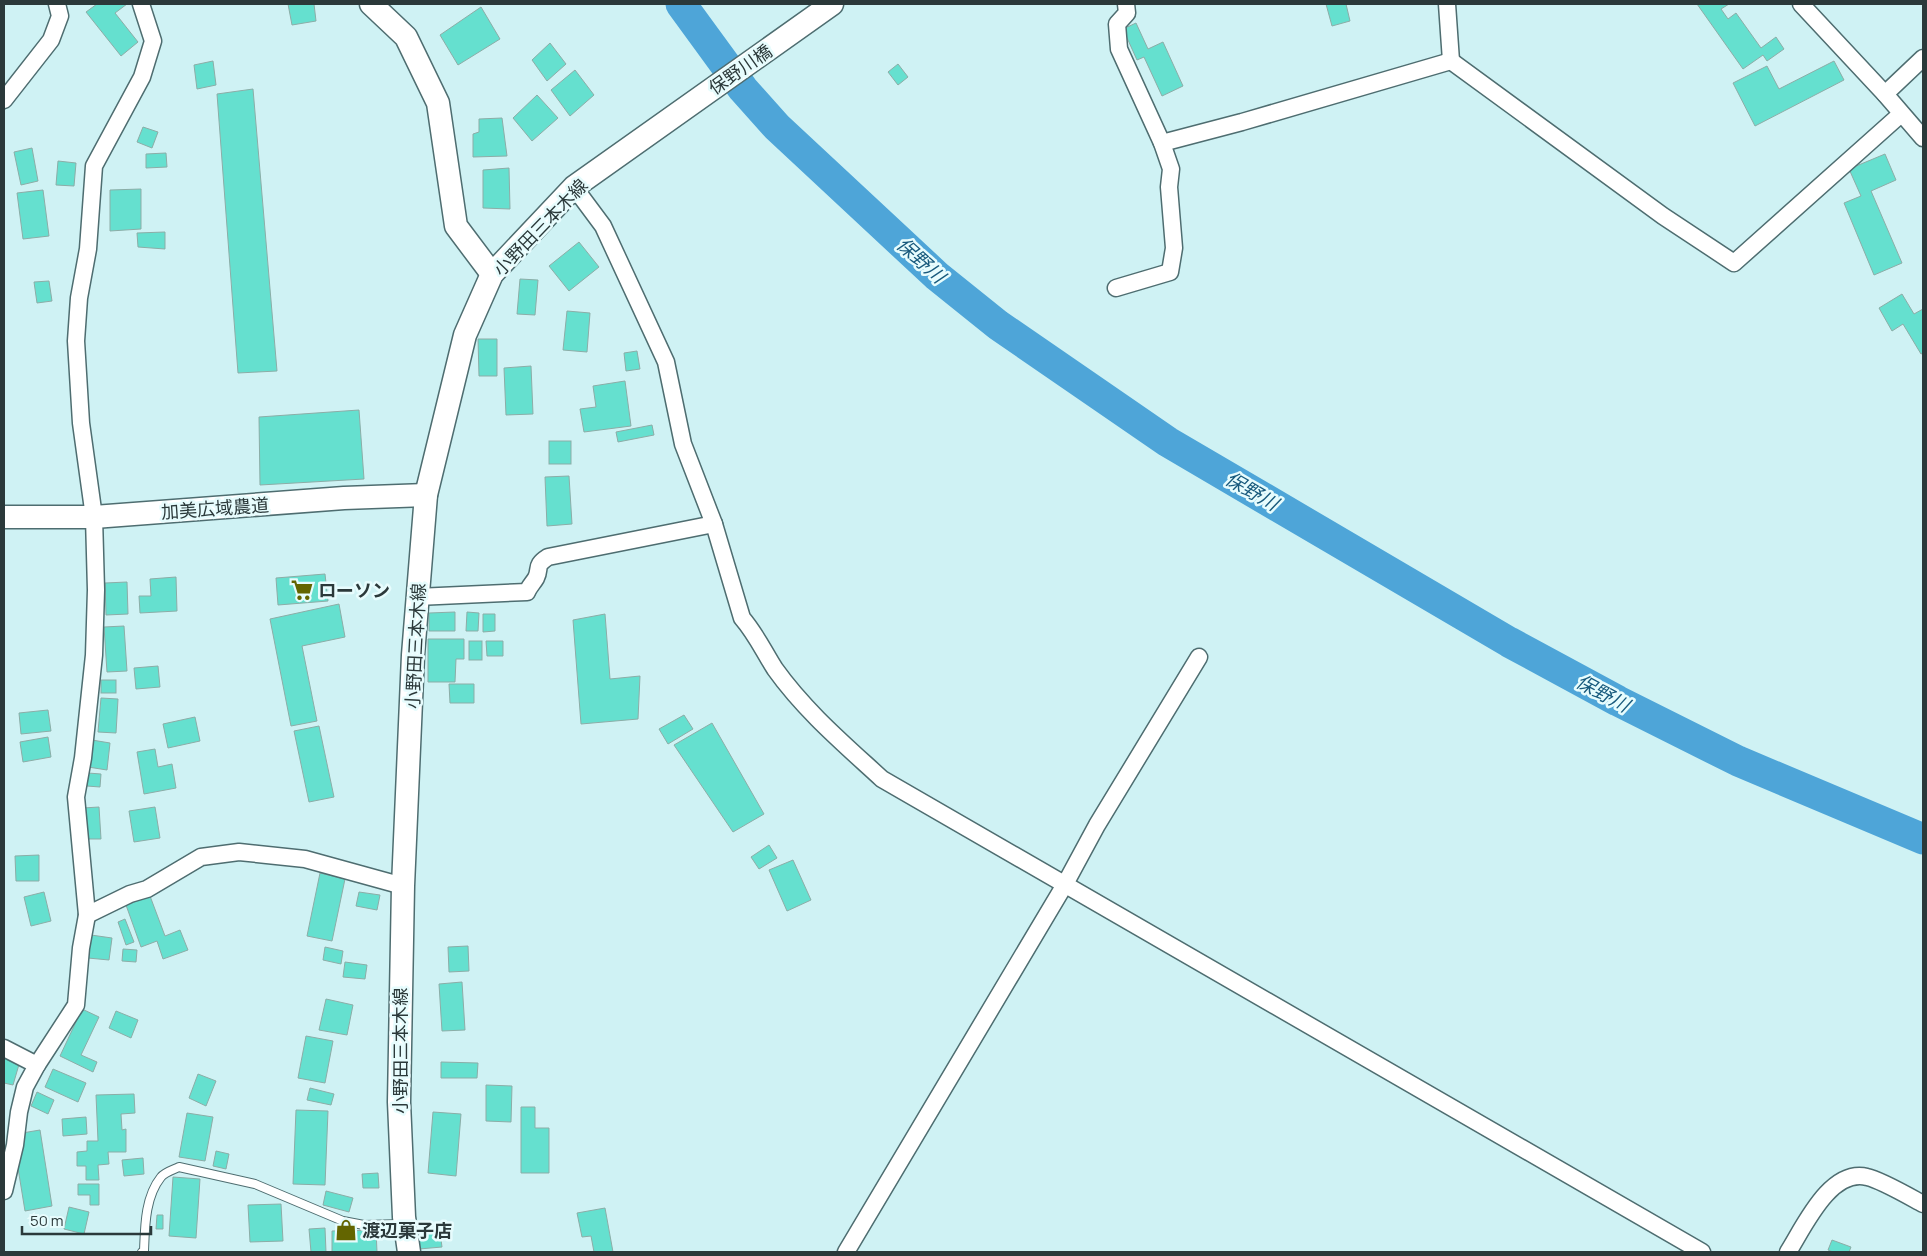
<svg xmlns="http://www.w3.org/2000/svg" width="1927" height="1256" font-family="Manrope,'Noto Sans JP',sans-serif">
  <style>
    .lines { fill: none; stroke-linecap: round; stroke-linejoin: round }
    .river { stroke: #4ea5d8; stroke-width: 31 }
    .building { fill: #65e0cf; stroke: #8cada7 }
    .lane-casing { stroke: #4e6d70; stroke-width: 10 }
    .street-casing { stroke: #4e6d70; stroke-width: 19 }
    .secondary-casing { stroke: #4e6d70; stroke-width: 25 }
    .lane { stroke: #fff; stroke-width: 8 }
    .street { stroke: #fff; stroke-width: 16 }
    .secondary { stroke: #fff; stroke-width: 22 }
    .labels { text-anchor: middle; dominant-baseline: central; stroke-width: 5; stroke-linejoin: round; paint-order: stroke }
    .street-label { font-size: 18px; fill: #2b393a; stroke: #e7fcfd }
    .poi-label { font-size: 18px; font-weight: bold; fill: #2b393a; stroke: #e7fcfd; text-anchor: start }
    .water-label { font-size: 19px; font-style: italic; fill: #185a7d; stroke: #e7fcfd }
  </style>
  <rect width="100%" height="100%" fill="#cff2f4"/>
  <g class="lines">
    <!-- river -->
    <path class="river" d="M681 4 743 89 777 127 937 276 998 325 1168 442 1509 642 1618 701 1738 761 1923 839"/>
  </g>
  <!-- building -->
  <g class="building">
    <path d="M97 4H127L115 13 138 42 121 56 86 12Z"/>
    <path d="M288 4H314L316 21 292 25Z"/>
    <path d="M1326 4H1346L1350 21 1332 26Z"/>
    <path d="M1697 4H1729L1721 9 1728 19 1736 13 1761 48 1776 37 1784 49 1767 61 1763 55 1743 69Z"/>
    <path d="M481 7 500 39 458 65 440 35Z"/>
    <path d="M1136 23 1148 49 1163 42 1183 86 1162 96 1144 57 1137 60 1123 29Z"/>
    <path d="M550 43 566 64 547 81 532 60Z"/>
    <path d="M213 61 216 85 197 89 194 65Z"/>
    <path d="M1834 61 1844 80 1755 126 1733 83 1767 66 1779 89Z"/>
    <path d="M898 64 908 77 898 85 888 72Z"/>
    <path d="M575 70 594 95 570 116 551 90Z"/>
    <path d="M253 89 277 371 238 373 217 94Z"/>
    <path d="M537 95 558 118 532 141 513 118Z"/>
    <path d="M502 118 507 156 473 157V134L479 132V119Z"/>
    <path d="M143 127 158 132 152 148 137 142Z"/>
    <path d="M32 148 38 181 21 185 14 152Z"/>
    <path d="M166 153 167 167 146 168V154Z"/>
    <path d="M1885 154 1896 180 1871 191 1902 263 1874 275 1844 203 1861 196 1849 169Z"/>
    <path d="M58 161 76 163 74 186 56 185Z"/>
    <path d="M509 168 510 209 483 208V170Z"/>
    <path d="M141 189V229L110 231V190Z"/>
    <path d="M43 190 49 236 23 239 17 193Z"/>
    <path d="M165 232V249L138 247 137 233Z"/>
    <path d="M579 242 599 267 569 291 549 266Z"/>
    <path d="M520 279 538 280 535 315 517 314Z"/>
    <path d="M49 281 52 301 37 303 34 282Z"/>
    <path d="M1902 294 1914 314 1923 309V353L1921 354 1903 324 1892 331 1879 308Z"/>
    <path d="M567 311 590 313 587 352 563 350Z"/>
    <path d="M478 339H497V376H479Z"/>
    <path d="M637 351 640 369 626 371 624 353Z"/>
    <path d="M531 366 533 414 506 415 504 368Z"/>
    <path d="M625 381 631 426 584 432 580 409 596 407 593 386Z"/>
    <path d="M359 410 364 479 260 485 259 417Z"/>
    <path d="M652 425 654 435 618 442 616 432Z"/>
    <rect x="549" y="441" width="22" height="23"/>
    <path d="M569 476 572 524 547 526 545 477Z"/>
    <path d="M325 574 328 601 278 605 276 578Z"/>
    <path d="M176 577 177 611 140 613 139 596H151L150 579Z"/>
    <path d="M127 582 128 614 106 615 105 583Z"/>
    <path d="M339 604 345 637 302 646 317 721 291 726 270 619Z"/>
    <path d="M455 612V631H429V613Z"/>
    <path d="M467 612 479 613 478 631H466Z"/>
    <path d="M483 614H495V631L483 632Z"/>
    <path d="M605 614 610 679 640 676 638 719 581 724 573 620Z"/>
    <path d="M124 626 127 671 107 672 104 627Z"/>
    <path d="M428 639H464V659H456L455 682H428Z"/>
    <rect x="469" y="641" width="13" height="19"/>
    <path d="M486 641H503V656H487Z"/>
    <path d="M158 666 160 687 136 689 134 668Z"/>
    <rect x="101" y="680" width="15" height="13"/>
    <path d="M449 684H474V703H450Z"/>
    <path d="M101 698 118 699 116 733 98 732Z"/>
    <path d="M48 710 51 731 21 734 19 713Z"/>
    <path d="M684 715 693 729 668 744 659 729Z"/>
    <path d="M195 717 200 741 168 748 163 724Z"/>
    <path d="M712 723 764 814 733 832 674 745Z"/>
    <path d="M319 726 334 797 309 802 294 731Z"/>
    <path d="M48 737 51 757 23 762 20 742Z"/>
    <path d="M92 740 110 743 107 770 88 767Z"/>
    <path d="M155 749 158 767 172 764 176 788 144 794 137 752Z"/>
    <path d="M88 773 101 774 100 787 87 786Z"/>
    <path d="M99 807 101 839H86L83 808Z"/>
    <path d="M155 807 160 838 134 842 129 811Z"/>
    <path d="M769 845 777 858 759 869 751 857Z"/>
    <path d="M39 855V881H16L15 856Z"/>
    <path d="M793 860 811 900 787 911 769 870Z"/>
    <path d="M320 873 345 879 332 941 307 936Z"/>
    <path d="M44 892 51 921 31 926 24 897Z"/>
    <path d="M359 892 380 895 377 910 356 906Z"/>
    <path d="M150 896 165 936 180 930 188 950 163 959 157 941 141 947 126 905Z"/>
    <path d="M125 919 134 942 126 945 118 922Z"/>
    <path d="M91 935 112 938 109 960 88 958Z"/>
    <path d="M468 946 469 971 449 972 448 947Z"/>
    <path d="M325 947 343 951 341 964 323 960Z"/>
    <path d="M123 949 137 950 136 962 122 961Z"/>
    <path d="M345 962 367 965 365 979 343 977Z"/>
    <path d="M462 982 465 1030 442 1031 439 984Z"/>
    <path d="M326 999 353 1005 347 1035 319 1030Z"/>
    <path d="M82 1009 99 1017 81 1055 97 1062 93 1072 60 1056Z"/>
    <path d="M116 1011 138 1020 131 1038 109 1028Z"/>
    <path d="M306 1036 333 1041 325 1083 298 1078Z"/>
    <path d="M4 1056 20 1061 13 1085 4 1083Z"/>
    <path d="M441 1062 478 1063 477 1078H441Z"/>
    <path d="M53 1069 86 1083 78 1102 45 1087Z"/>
    <path d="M198 1074 216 1081 206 1106 189 1098Z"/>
    <path d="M486 1085 512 1086 511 1122 486 1121Z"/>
    <path d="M310 1088 334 1094 331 1105 307 1100Z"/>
    <path d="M37 1092 54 1100 48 1114 31 1106Z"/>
    <path d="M134 1094 135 1113 121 1114 122 1130 126 1129V1152H108L109 1164 98 1165 99 1180H86V1166H77V1152L87 1151V1141H98L96 1095Z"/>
    <path d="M521 1107H535V1128H549V1173H521Z"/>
    <path d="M296 1110 328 1111 325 1185 293 1184Z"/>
    <path d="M433 1112 461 1114 456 1176 428 1173Z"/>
    <path d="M187 1113 213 1117 205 1161 179 1157Z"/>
    <path d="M86 1117 87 1134 63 1136 62 1119Z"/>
    <path d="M40 1130 52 1206 25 1211 17 1162 22 1133Z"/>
    <path d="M216 1151 229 1154 226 1169 213 1166Z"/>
    <path d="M143 1158 144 1174 124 1176 122 1160Z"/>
    <path d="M378 1173 379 1188H363L362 1174Z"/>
    <path d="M173 1177 200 1179 196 1238 169 1236Z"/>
    <path d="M78 1184H99V1205H90V1195H78Z"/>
    <path d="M326 1191 353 1198 349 1212 323 1205Z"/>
    <path d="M281 1204 283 1241 250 1242 248 1205Z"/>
    <path d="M69 1207 89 1212 84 1234 64 1229Z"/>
    <path d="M605 1208 613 1252H594L591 1236 582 1237 577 1213Z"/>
    <path d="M157 1215H163V1229H156Z"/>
    <path d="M325 1228 326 1252H311L309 1229Z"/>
    <path d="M376 1230 377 1252H332V1231Z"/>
    <path d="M440 1232 442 1247 419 1249 417 1234Z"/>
    <path d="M1832 1240 1851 1247 1849 1252H1833L1828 1250Z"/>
  </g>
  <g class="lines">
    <!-- lane casing -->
    <g class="lane-casing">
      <path id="lane" d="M142 1252 144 1251C145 1226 145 1197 161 1177 165 1172 173 1170 179 1167L255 1184 343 1221 364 1225 403 1224"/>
    </g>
    <!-- street casing -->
    <g class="street-casing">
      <g id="street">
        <path d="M1447 4 1451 61"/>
        <path d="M1801 4 1885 94 1923 138"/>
        <path d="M1451 61 1663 216 1734 263 1901 114"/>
        <path d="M1885 94 1923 58"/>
        <path d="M4 100 51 40 60 16 57 4"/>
        <path d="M1162 143 1242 122 1451 61"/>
        <path d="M574 187 603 226 666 362 683 444 714 524 742 618C756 634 764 652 775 669 805 711 844 744 882 779L1702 1252"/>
        <path d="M1116 288 1170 272 1174 248 1169 187 1171 169 1162 143 1119 49 1117 24 1127 13 1126 4"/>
        <path d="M417 597 527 592C529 587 533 583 536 578 541 568 534 566 548 557L714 524"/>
        <path d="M87 915 130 894 147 889 201 857 239 852 305 859 403 886"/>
        <path d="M4 1048 37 1065"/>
        <path d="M4 1191 15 1145 19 1112 25 1087 37 1065 76 1005 81 948 87 915 76 797 83 758 94 655 96 590 94 517 81 423 76 341 79 298 88 249 94 166 142 77 153 41 141 4"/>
        <path d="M846 1252 1064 886 1097 825 1199 657"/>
        <path d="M1788 1252C1804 1227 1830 1168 1867 1177 1881 1180 1910 1197 1923 1204"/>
      </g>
    </g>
    <!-- secondary casing -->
    <g class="secondary-casing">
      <g id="secondary">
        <path d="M371 4 406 37 438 103 456 226 492 274"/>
        <path d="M4 517H94L344 498 426 495"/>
        <path d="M409 1252 404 1217 399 1102 403 886 413 655 426 495 465 335 492 274 574 187 832 4"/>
      </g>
    </g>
    <!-- lane -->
    <use href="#lane" class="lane"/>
    <!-- street -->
    <use href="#street" class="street"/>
    <!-- secondary -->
    <use href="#secondary" class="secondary"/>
  </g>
  <!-- icons -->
  <defs>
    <g id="supermarket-bare" transform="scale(1.725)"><path d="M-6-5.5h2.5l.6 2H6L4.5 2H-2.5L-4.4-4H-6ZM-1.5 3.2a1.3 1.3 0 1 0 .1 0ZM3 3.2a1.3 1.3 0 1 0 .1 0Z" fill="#636500" stroke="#e7fcfd" stroke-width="2.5" paint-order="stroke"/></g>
    <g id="shop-bare" transform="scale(1.725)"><path d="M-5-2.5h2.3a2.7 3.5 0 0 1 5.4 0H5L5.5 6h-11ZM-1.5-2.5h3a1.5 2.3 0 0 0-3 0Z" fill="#636500" stroke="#e7fcfd" stroke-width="2.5" paint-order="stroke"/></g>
  </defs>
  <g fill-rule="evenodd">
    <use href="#supermarket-bare" x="302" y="590"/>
    <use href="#shop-bare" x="346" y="1230"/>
  </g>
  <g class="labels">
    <!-- street labels -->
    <g class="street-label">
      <text transform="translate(740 69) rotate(-35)">保野川橋</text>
      <text transform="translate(540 227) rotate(-46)">小野田三本木線</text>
      <text transform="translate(215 508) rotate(-4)">加美広域農道</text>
      <text transform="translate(415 646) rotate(-87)">小野田三本木線</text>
      <text transform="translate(400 1051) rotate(-90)">小野田三本木線</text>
    </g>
    <!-- poi labels -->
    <g class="poi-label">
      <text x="318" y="590">ローソン</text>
      <text x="362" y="1230">渡辺菓子店</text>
    </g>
    <!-- water labels -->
    <g class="water-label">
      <text transform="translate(921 260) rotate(42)">保野川</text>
      <text transform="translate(1252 491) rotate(30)">保野川</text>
      <text transform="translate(1603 693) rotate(28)">保野川</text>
    </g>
  </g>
  <!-- border -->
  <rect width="1927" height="1256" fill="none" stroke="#2b393a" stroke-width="10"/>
  <!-- scale -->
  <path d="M22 1226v8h129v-8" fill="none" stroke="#2b393a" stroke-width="2.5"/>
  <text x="30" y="1226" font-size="15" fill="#2b393a" stroke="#e7fcfd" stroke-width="4" paint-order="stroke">50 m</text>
</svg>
